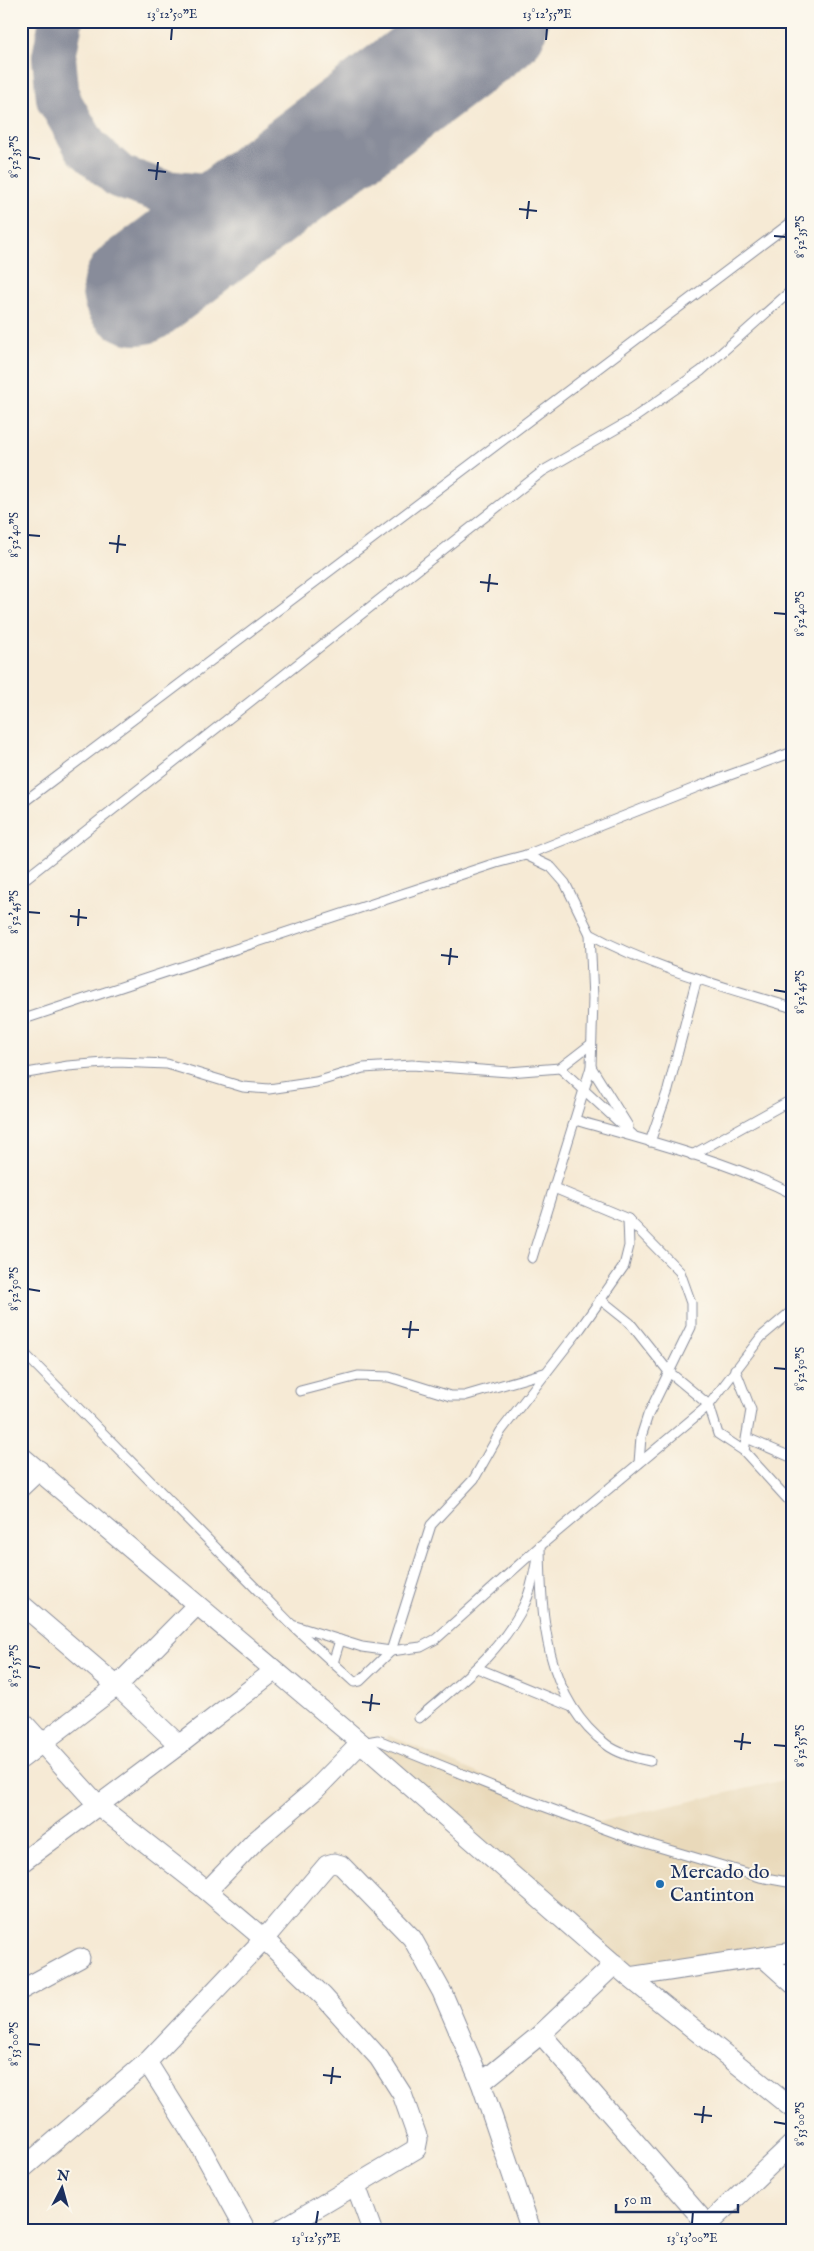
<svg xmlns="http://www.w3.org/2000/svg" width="814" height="2251" font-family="'IM FELL English',serif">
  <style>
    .built { fill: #e9d9ba }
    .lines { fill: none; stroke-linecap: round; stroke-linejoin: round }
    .taxiway { stroke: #888c9a; stroke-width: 44 }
    .runway { stroke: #888c9a; stroke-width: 110 }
    .lane-casing { stroke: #888c9a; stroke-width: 11 }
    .street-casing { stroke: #888c9a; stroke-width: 21 }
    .lane { stroke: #fff; stroke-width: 9 }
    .street { stroke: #fff; stroke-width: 19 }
    .ticks { fill: none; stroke: #1b2f5e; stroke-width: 2 }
    .poi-dot { fill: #1f6fb2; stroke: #fbf7ec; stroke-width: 2 }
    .labels { text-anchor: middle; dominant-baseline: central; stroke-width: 4; stroke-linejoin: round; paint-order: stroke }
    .poi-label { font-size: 20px; fill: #1b2f5e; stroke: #fbf7ec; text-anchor: start }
    .neatline { fill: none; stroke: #1b2f5e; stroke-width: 2 }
    .ticks-label { font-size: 12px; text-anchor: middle; fill: #1b2f5e }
  </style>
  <rect width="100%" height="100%" fill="#fbf7ec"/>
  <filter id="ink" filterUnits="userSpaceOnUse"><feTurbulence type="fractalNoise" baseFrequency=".02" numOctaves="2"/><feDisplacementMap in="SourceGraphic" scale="10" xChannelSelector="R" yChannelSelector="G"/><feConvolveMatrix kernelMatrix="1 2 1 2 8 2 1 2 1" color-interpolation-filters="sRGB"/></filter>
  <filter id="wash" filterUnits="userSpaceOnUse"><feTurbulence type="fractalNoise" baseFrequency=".0096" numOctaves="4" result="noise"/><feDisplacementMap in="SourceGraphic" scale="20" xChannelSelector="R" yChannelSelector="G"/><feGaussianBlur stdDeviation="1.12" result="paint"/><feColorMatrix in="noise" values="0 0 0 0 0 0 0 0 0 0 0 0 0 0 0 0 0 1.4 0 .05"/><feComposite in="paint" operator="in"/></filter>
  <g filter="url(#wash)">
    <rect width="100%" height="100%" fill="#f6ead5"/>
    <!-- built -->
    <path class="built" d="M388 1735 594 1823 793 1778V1944L646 1964H626L372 1755Z"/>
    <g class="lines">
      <!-- taxiway -->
      <path class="taxiway" d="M61 21 54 57 58 99 86 147 120 177 164 192 213 197 272 187"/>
      <!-- runway -->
      <path class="runway" d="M137 290 493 21"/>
    </g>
  </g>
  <g filter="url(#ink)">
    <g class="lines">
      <!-- lane casing -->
      <g class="lane-casing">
        <g id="lane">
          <path d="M21 804 793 221"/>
          <path d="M526 855 551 867 565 883 590 934 593 998 591 1067 532 1258"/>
          <path d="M21 882 543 471 628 422 701 371 793 289"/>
          <path d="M590 934C652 968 725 987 793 1008"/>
          <path d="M21 1020 496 863 526 855 705 784 793 752"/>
          <path d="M591 1067 628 1126"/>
          <path d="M560 1068 633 1135"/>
          <path d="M21 1074 68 1066 117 1062 167 1064 243 1087 269 1089 316 1082 363 1068 412 1065 509 1072 560 1068 591 1044"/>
          <path d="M575 1120C645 1140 728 1161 793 1194"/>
          <path d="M650 1142 668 1090 697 978"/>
          <path d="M692 1155 793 1099"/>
          <path d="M554 1188 628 1219 680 1272 691 1303V1327L648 1415 641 1437 639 1463"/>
          <path d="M600 1299 630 1323 669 1372 709 1405 718 1434 744 1451"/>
          <path d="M21 1350 292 1625 362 1647 391 1651 421 1647 436 1639 540 1546 709 1405 761 1337 793 1310"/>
          <path d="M735 1369 751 1410 744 1451 793 1505"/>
          <path d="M300 1391 358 1376 389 1377 450 1396H464L544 1373"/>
          <path d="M747 1438 793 1458"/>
          <path d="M540 1546C541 1616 545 1699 607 1745 619 1754 635 1758 650 1761"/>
          <path d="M294 1627 354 1682 360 1681 391 1651 431 1525 474 1479 501 1431 580 1329 624 1266 629 1246 628 1219"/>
          <path d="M333 1663 340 1640"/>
          <path d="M477 1668 572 1707"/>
          <path d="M419 1718C458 1684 502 1652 525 1603 532 1589 534 1573 537 1558"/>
          <path d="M361 1743 378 1740 524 1799 632 1839 760 1877 793 1883"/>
        </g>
      </g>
      <!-- street casing -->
      <g class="street-casing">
        <g id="street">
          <path d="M21 1456 361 1743 629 1977 793 2109"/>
          <path d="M21 1487 39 1470"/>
          <path d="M21 1604 117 1686 179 1745"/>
          <path d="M21 1720 99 1806 207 1891 264 1939 323 1996 379 2058 402 2094 418 2139 416 2149 280 2230"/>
          <path d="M21 1759 117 1686 197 1605"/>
          <path d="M21 1863 179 1745 274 1671"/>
          <path d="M207 1891 254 1842 315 1790 361 1743"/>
          <path d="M763 1957 793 1984"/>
          <path d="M629 1977 793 1952"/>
          <path d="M21 1990 80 1958"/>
          <path d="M541 2034 712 2230"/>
          <path d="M147 2062 201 2148 246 2230"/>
          <path d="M481 2083 541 2034 615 1964"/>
          <path d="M21 2170 147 2062 264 1939 327 1865 334 1863 341 1865 412 1938 442 1992 481 2083 531 2230"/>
          <path d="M356 2186 372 2230"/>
          <path d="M702 2230 793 2143"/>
        </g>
      </g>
      <!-- lane -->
      <use href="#lane" class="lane"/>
      <!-- street -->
      <use href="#street" class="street"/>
    </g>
  </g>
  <!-- ticks -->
  <path class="ticks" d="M171 40 172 28M546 40 547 28M28 157 40 159M148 170 166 172M156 180 158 162M519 209 537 211M527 219 529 201M774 236 786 237M28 535 40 536M109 543 126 545M117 553 119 535M480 582 498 584M488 592 490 574M774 613 786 614M28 912 40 913M70 916 87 918M78 926 79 909M441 955 458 957M449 965 451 948M774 990 786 992M28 1289 40 1291M402 1329 419 1330M409 1338 411 1321M774 1368 786 1369M28 1666 40 1668M362 1702 380 1704M370 1711 372 1694M734 1741 751 1743M774 1745 786 1746M741 1750 743 1733M28 2044 40 2045M323 2075 341 2077M331 2084 333 2067M694 2114 712 2116M774 2122 786 2124M702 2123 704 2106M316 2224 318 2211M692 2224 693 2211"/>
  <!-- markers -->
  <circle class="poi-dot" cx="660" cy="1884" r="5"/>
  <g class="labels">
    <!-- poi labels -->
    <g class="poi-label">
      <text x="670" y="1872">Mercado do<tspan x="670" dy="23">Cantinton</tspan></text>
    </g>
  </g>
  <!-- margin -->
  <rect width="814" height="2251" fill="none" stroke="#fbf7ec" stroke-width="55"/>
  <!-- north arrow -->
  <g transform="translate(62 2188) rotate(6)" stroke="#fbf7ec" stroke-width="4" paint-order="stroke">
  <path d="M0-4L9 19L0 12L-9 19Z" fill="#1b2f5e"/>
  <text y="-8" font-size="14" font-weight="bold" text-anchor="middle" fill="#1b2f5e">N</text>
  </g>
  <!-- scale -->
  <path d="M616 2204v8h122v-8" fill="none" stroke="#1b2f5e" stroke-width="2.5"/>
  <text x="624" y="2204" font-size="15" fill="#1b2f5e" stroke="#fbf7ec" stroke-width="4" paint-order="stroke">50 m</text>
  <rect x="28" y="28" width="758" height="2196" class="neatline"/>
  <g class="ticks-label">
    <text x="172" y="18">13°12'50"E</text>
    <text x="547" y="18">13°12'55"E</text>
    <text transform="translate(14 157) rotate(-90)" y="4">8°52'35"S</text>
    <text transform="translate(800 237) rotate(-90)" y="4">8°52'35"S</text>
    <text transform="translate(14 535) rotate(-90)" y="4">8°52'40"S</text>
    <text transform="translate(800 614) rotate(-90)" y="4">8°52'40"S</text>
    <text transform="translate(14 912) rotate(-90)" y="4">8°52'45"S</text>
    <text transform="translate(800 992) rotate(-90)" y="4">8°52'45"S</text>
    <text transform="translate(14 1289) rotate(-90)" y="4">8°52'50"S</text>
    <text transform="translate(800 1369) rotate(-90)" y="4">8°52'50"S</text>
    <text transform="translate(14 1666) rotate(-90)" y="4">8°52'55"S</text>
    <text transform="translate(800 1746) rotate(-90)" y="4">8°52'55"S</text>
    <text transform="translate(14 2044) rotate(-90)" y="4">8°53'00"S</text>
    <text transform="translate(800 2124) rotate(-90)" y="4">8°53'00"S</text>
    <text x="316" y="2242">13°12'55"E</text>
    <text x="692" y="2242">13°13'00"E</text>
  </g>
</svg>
